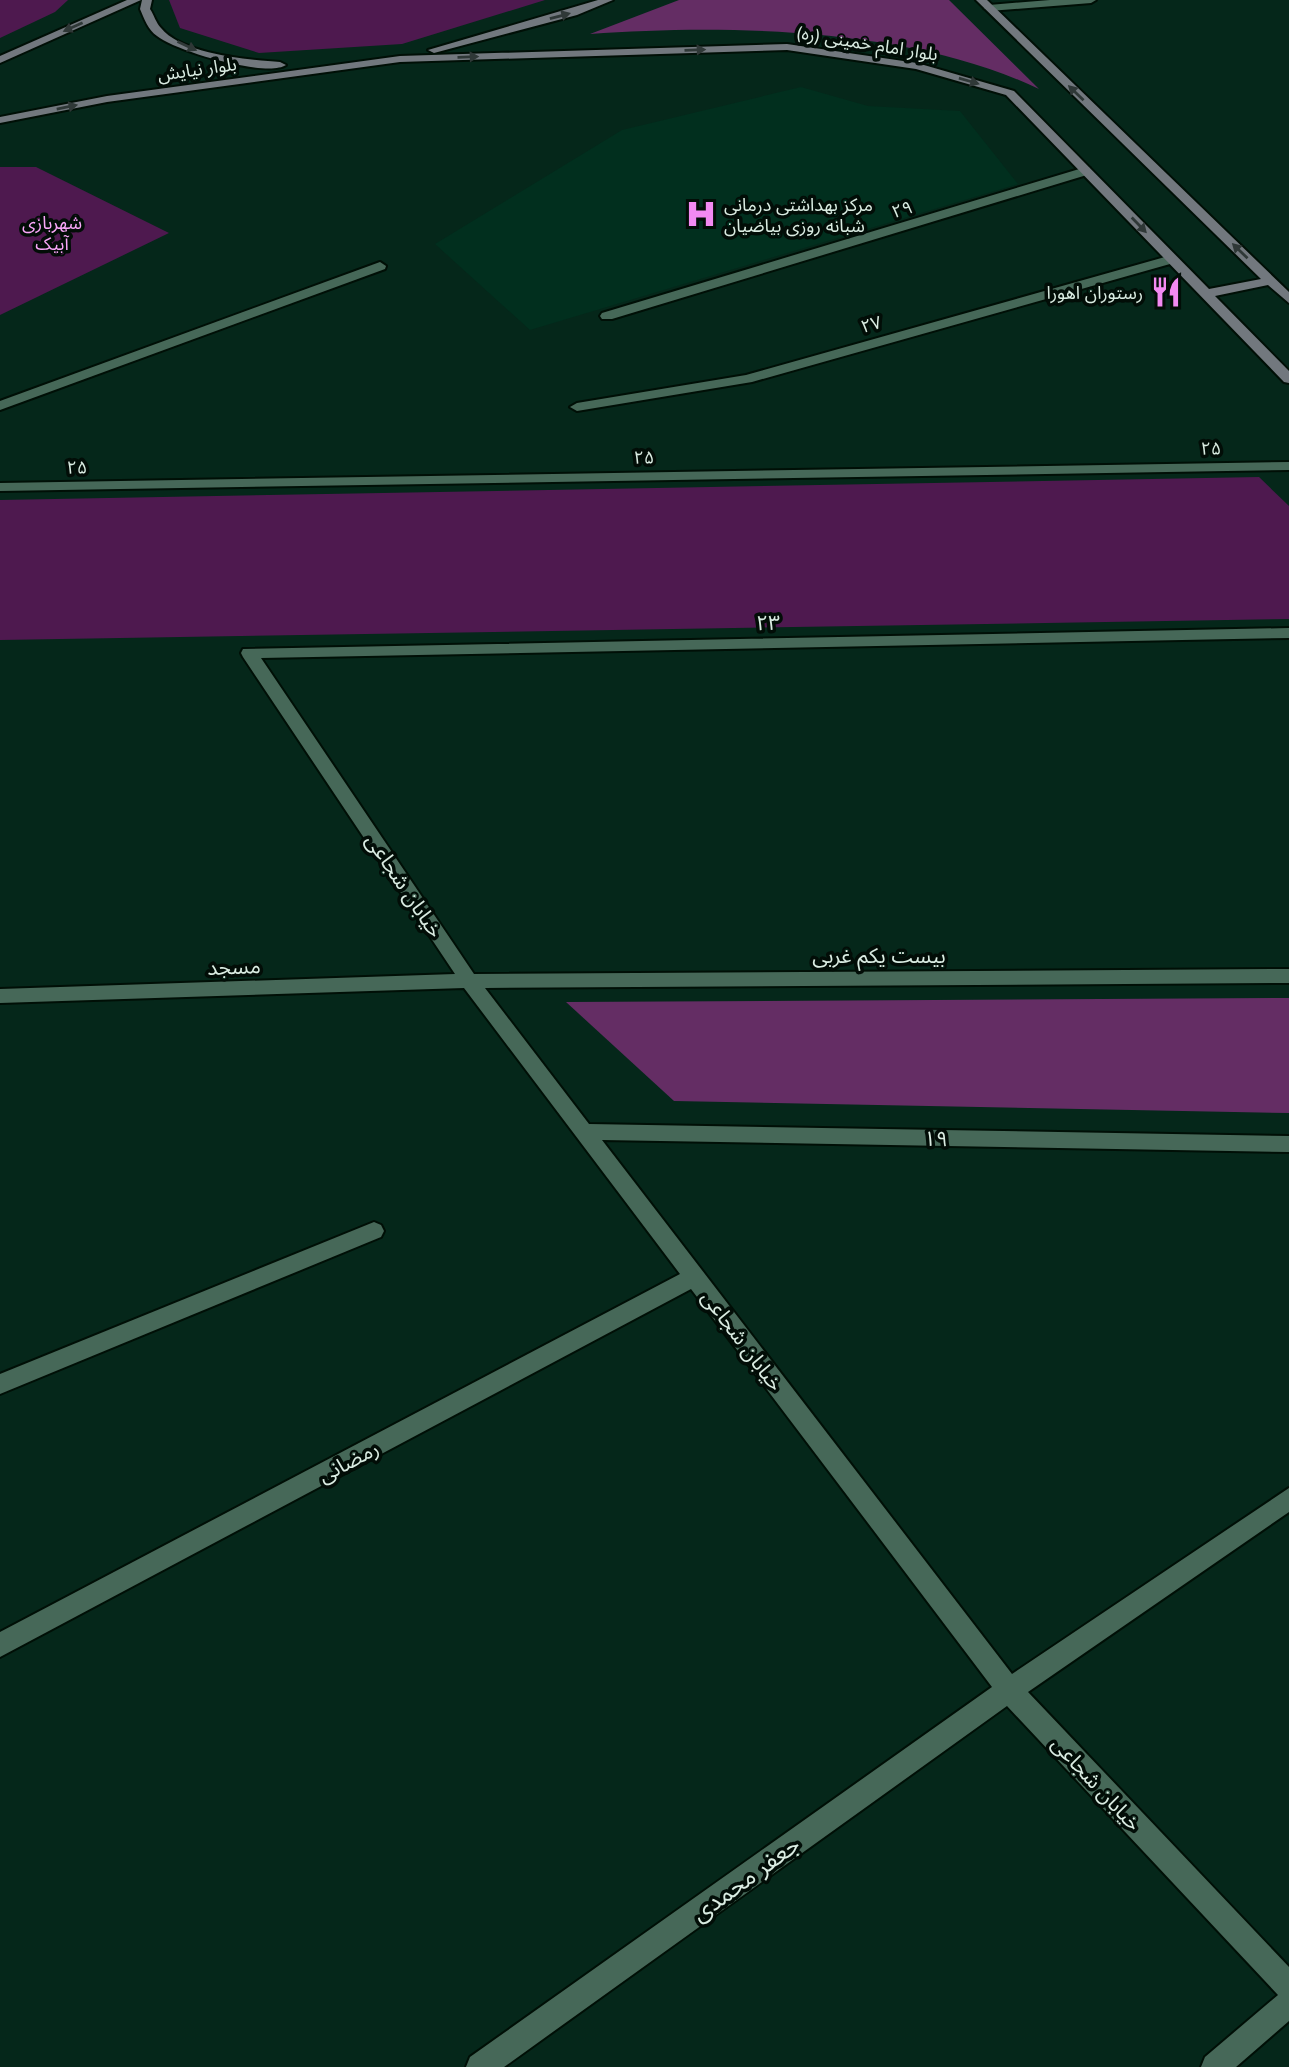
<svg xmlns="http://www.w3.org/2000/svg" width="1289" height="2067" font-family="Mulish,'Noto Sans Arabic',sans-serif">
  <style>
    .built { fill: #012f1e }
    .green { fill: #4e194f }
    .forest { fill: #642d64 }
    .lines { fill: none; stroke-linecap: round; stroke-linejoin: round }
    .minor-casing { stroke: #000f06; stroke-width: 4 }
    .secondary-casing { stroke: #000f06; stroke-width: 4 }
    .minor { fill: #466858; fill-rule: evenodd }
    .secondary { fill: #72787e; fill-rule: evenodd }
    .oneway { fill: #2f3837 }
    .labels { text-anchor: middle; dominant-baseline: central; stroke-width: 7; stroke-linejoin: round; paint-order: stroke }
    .far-street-label { font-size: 18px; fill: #daece2; stroke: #020d07 }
    .far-poi-label { font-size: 18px; fill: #daece2; stroke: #020d07; text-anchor: start }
    .far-park-label { font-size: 18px; fill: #faa7f9; stroke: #020d07 }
    .street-label { font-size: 21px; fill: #daece2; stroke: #020d07 }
    .near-street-label { font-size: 24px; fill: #daece2; stroke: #020d07 }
  </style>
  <rect width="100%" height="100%" fill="#05271a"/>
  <!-- built -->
  <path class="built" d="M801 87 868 106 960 111 1018 184 530 330 435 244 622 130Z"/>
  <!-- green -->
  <g class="green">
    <path d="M0 0H68L55 12 0 38Z"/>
    <path d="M169 0H545L402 44 259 53 180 28Z"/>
    <path d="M0 167H36L169 233 0 315Z"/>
    <path d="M1259 477 1289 506V619L0 640V500Z"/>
  </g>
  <!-- forest -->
  <g class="forest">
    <path d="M679 0H949L1039 89C911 28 730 24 590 34Z"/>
    <path d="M1289 998V1113L674 1101 566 1002Z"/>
  </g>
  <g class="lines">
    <!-- minor casing -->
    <g class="minor-casing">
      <g id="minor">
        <path d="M1050 0H1096L1091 3 989 11 984 8 989 5Z"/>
        <path d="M1086 167 1090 168V174L612 319H602L600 316 602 313Z"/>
        <path d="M1172 255 1178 259 1177 262 752 382 577 411 570 407 577 403 746 375Z"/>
        <path d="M380 262 386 266 385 269 0 410V401Z"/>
        <path d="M1289 462V470L0 491V483Z"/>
        <path d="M1289 628V638L261 658 474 974 1289 969V983L485 988 589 1124 1289 1136V1152L602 1140 1012 1674 1289 1488V1512L1028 1692 1289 1967V2021L1236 2067H1201L1205 2057 1278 1995 1007 1706 504 2067H466L470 2057 992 1687 691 1289 0 1657V1632L680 1274 464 988 0 1003V989L455 974 243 657 241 653 243 649Z"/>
        <path d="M374 1222 381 1225 384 1231 381 1237 0 1394V1374Z"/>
      </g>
    </g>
    <!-- secondary casing -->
    <g class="secondary-casing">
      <g id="secondary">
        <path d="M127 0H141L0 63V56Z"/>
        <path d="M142 0H152L150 9C154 15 156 23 161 28 182 54 248 60 280 62L286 65C267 78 175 51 157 36 148 30 144 18 140 9Z"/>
        <path d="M598 0H613L577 15 434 53 428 50Z"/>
        <path d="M976 0H987L1289 292V303L1268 285 1215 296 1289 371V383L1284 382 1006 95 916 69 787 50 400 62 107 102 0 123V117L107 96 400 56 787 44 917 63 1014 91 1209 289 1261 279Z"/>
      </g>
    </g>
    <!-- minor -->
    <use href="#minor" class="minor"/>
    <!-- secondary -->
    <use href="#secondary" class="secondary"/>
  </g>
  <!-- one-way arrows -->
  <defs><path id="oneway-solid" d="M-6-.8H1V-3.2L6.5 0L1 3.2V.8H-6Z" transform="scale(1.75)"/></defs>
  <g class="oneway">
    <use href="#oneway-solid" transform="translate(560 16) rotate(-15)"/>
    <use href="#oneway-solid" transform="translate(73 27) rotate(156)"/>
    <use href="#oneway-solid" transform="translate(187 46) rotate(25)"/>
    <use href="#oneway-solid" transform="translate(695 50) rotate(-2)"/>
    <use href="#oneway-solid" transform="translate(468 57) rotate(-2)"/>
    <use href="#oneway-solid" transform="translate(969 81) rotate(16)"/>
    <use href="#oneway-solid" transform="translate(1076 93) rotate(-136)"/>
    <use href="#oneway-solid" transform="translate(67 107) rotate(-11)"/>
    <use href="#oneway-solid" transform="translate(1139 225) rotate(46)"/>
    <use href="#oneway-solid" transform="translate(1240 251) rotate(-136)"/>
  </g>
  <!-- icons -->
  <defs>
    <g id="hospital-bare" transform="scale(2.415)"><path d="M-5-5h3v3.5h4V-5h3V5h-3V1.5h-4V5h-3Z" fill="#f38af2" stroke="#020d07" stroke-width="2.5" paint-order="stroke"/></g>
    <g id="restaurant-bare" transform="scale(2.415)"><path d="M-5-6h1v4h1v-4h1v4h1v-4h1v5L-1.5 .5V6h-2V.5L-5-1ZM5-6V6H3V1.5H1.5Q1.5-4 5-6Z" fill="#f38af2" stroke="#020d07" stroke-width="2.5" paint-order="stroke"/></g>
  </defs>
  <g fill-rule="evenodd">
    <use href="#hospital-bare" x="701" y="214"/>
    <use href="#restaurant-bare" x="1166" y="292"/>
  </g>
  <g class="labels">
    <!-- far-street labels -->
    <g class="far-street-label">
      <text transform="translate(867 43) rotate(9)">بلوار امام خمینی (ره)</text>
      <text transform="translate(197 69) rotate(-8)">بلوار نیایش</text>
      <text transform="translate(902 209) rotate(-17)">۲۹</text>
      <text transform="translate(871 324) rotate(-16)">۲۷</text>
      <text transform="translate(1211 448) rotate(-1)">۲۵</text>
      <text transform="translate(644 457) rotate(-1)">۲۵</text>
      <text transform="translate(77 467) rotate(-1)">۲۵</text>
    </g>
    <!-- far-poi labels -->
    <g class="far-poi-label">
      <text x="724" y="204">مرکز بهداشتی درمانی<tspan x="724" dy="21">شبانه روزی بیاضیان</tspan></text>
      <text x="1143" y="292" text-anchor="end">رستوران اهورا</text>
    </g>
    <!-- far-park labels -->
    <g class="far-park-label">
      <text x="52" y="222">شهربازی<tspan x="52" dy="21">آبیک</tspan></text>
    </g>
    <!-- street labels -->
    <g class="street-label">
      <text transform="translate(768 622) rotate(-1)">۲۳</text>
      <text transform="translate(405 885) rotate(56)">خیابان شجاعی</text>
      <text x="879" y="955">بیست یکم غربی</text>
      <text transform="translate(234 966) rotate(-2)">مسجد</text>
      <text transform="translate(936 1138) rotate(1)">۱۹</text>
      <text transform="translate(743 1340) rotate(53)">خیابان شجاعی</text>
      <text transform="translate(348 1461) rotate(-28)">رمضانی</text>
      <text transform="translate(1097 1783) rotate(47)">خیابان شجاعی</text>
    </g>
    <!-- near-street labels -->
    <g class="near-street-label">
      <text transform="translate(745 1878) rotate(-36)">جعفر محمدی</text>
    </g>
  </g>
</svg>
